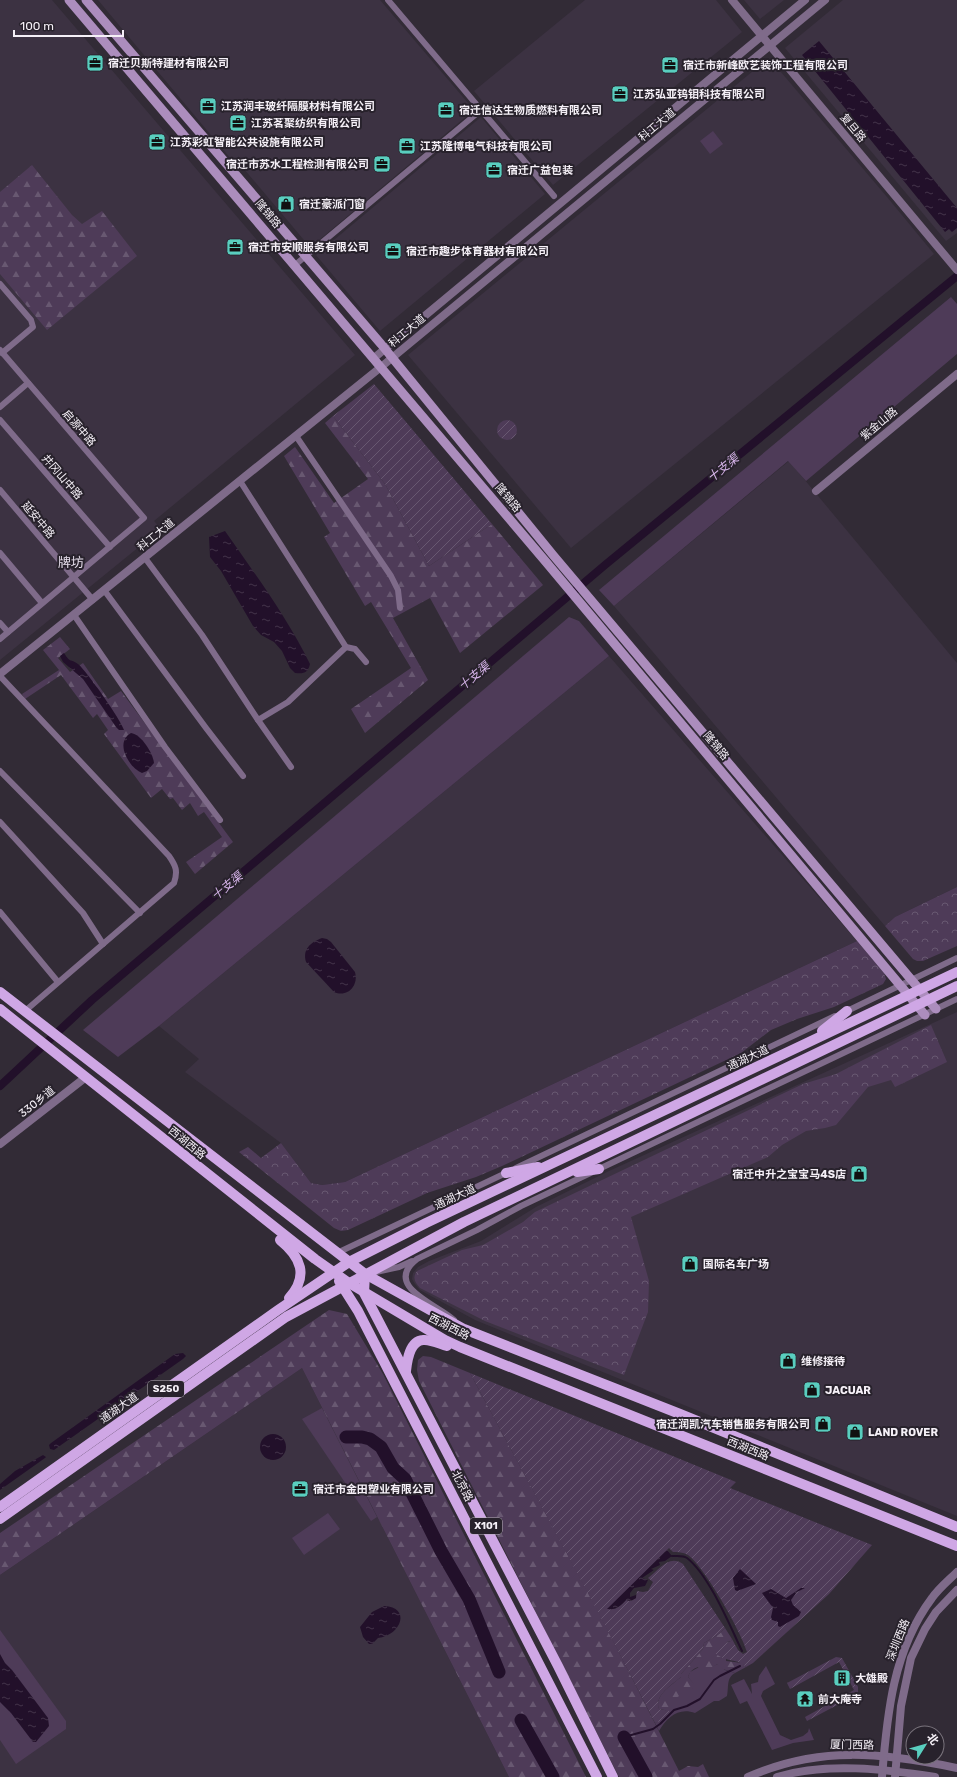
<svg xmlns="http://www.w3.org/2000/svg" width="957" height="1777" font-family="Rubik,'Noto Sans SC',sans-serif">
  <style>
    .built { fill: #3c3242 }
    .grass { fill: #4e3b58 }
    .forest { fill: url(#forest-firs) }
    .park { fill: url(#park-crowns) }
    .garden { fill: url(#garden-furrows) }
    .water { fill: url(#water-ripples) }
    .lines { fill: none; stroke-linecap: round; stroke-linejoin: round }
    .stream { stroke: #22102a; stroke-width: 2 }
    .canal { stroke: #22102a; stroke-width: 8 }
    .river { stroke: #22102a; stroke-width: 13 }
    .minor { stroke: #7f6b8a; stroke-width: 6 }
    .tertiary { stroke: #7f6b8a; stroke-width: 8 }
    .secondary { stroke: #ac8dbd; stroke-width: 9 }
    .primary { stroke: #cfa7e5; stroke-width: 10 }
    .labels { text-anchor: middle; dominant-baseline: central; stroke-width: 4; stroke-linejoin: round; paint-order: stroke }
    .shield { fill: #28222c; stroke: #b8b2ba; stroke-width: 1 }
    .shield-label { font-size: 10px; font-weight: bold; fill: #f5f0f7 }
    .poi-label { font-size: 11px; font-weight: bold; fill: #f5f0f7; stroke: #28222c; text-anchor: start }
    .street-label { font-size: 11px; fill: #f5f0f7; stroke: #28222c }
    .water-label { font-size: 12px; font-style: italic; fill: #d9b6ed; stroke: #28222c }
    .quarter-label { font-size: 13px; fill: #e7dfec; stroke: #28222c }
  </style>
  <defs>
    <pattern id="forest-firs" width="22" height="20" patternUnits="userSpaceOnUse"><rect width="22" height="20" fill="#4e3b58"/><path d="M5 1l3.5 6h-7zM16 11l3.5 6h-7z" fill="#685871"/></pattern>
    <pattern id="park-crowns" width="20" height="18" patternUnits="userSpaceOnUse"><rect width="20" height="18" fill="#4e3b58"/><path d="M2 6a3 3 0 1 1 6 0M12 15a3 3 0 1 1 6 0" fill="none" stroke="#685871"/></pattern>
    <pattern id="garden-furrows" width="10" height="10" patternUnits="userSpaceOnUse"><rect width="10" height="10" fill="#4e3b58"/><path d="M-1 1l2-2M0 10L10 0M9 11l2-2" fill="none" stroke="#685871"/></pattern>
    <pattern id="water-ripples" width="26" height="14" patternUnits="userSpaceOnUse"><rect width="26" height="14" fill="#22102a"/><path d="M2 4q2-2 4 0t4 0M15 11q2-2 4 0t4 0" fill="none" stroke="#43334a"/></pattern>
  </defs>
  <rect width="100%" height="100%" fill="#322b36"/>
  <!-- built -->
  <g class="built">
    <path d="M0 0H52L355 355 154 521 161 529 0 660Z"/>
    <path d="M98 0H380L474 110 312 246H309L244 169 241 171Z"/>
    <path d="M585 0H716L742 32 553 185 474 91Z"/>
    <path d="M744 0H784L760 19Z"/>
    <path d="M843 0H957V233L946 241 785 48Z"/>
    <path d="M769 58 887 197 934 254 571 548 408 355Z"/>
    <path d="M481 117 545 194 380 331 316 255Z"/>
    <path d="M789 461 957 663V887L895 917 885 926 614 606Z"/>
    <path d="M609 656 857 941 345 1182 322 1185 311 1183 281 1143 185 1072 199 1059 159 1026Z"/>
    <path d="M957 1012V1516L475 1320 420 1290 415 1284 412 1279 413 1273 418 1267 429 1261 481 1241 536 1207 609 1171Z"/>
    <path d="M302 1368 509 1777H0V1575Z"/>
  </g>
  <!-- grass -->
  <g class="grass">
    <path d="M713 131 723 144 710 154 700 141Z"/>
    <path d="M951 297 957 304V354L806 481 788 461 614 606 599 590Z"/>
    <path d="M569 617 579 621 609 656 159 1026 118 1057 83 1030Z"/>
    <path d="M322 1408 377 1517 371 1521 302 1419Z"/>
    <path d="M328 1513 340 1529 304 1555 292 1538Z"/>
    <path d="M0 1630 66 1721V1729L16 1764 0 1740Z"/>
    <path d="M717 1664 725 1670 735 1673C726 1678 729 1687 727 1696L719 1701H714L695 1713C679 1707 667 1717 659 1731L655 1723C666 1718 667 1703 676 1696 682 1692 689 1692 695 1686L688 1677 690 1672 699 1667 714 1666Z"/>
    <path d="M766 1666 775 1684 763 1691 761 1696 780 1735 791 1740 803 1736 808 1732 809 1728 814 1740 793 1743 772 1750 747 1701 740 1704 731 1685 744 1679 752 1694 751 1684 758 1682 759 1676Z"/>
  </g>
  <!-- forest -->
  <g class="forest">
    <path d="M32 165 72 215 82 224 102 211 137 256 47 330 0 274V192Z"/>
    <path d="M333 416 385 484 429 566 492 524 543 585 460 653 430 598 393 618 428 680 365 733 351 709 411 668 371 602 365 606 324 537 330 533 284 456 295 447 334 503 368 479 325 423Z"/>
    <path d="M60 637 70 649 58 658 70 672 83 663 108 699 121 691 233 842 195 874 186 862 222 837 204 812 198 816 190 803 182 810 173 798 170 799 162 789 151 798 104 734 108 730 97 714 93 718 61 675 25 699 22 694 59 670 43 650Z"/>
    <path d="M329 1310 347 1314 383 1374 586 1777H509L302 1368 0 1575V1533Z"/>
    <path d="M423 1356 431 1357 470 1373 599 1613 679 1771 688 1766 698 1767 703 1764 709 1777H619L419 1381 417 1370 418 1360Z"/>
    <path d="M725 1628 732 1639 731 1641 727 1642 726 1661 742 1663 746 1667 735 1673 720 1668 717 1664 708 1671 702 1672 698 1667C693 1669 690 1671 688 1677L696 1686C684 1697 672 1693 670 1711L659 1709C654 1695 672 1685 681 1677V1674L703 1649 704 1643 719 1634Z"/>
  </g>
  <!-- park -->
  <g class="park">
    <path d="M957 887V946L923 961H917L913 959 885 926 895 917Z"/>
    <path d="M857 941 884 973 886 979 883 984 834 1007 797 1019 771 1030 741 1053 502 1166 476 1177 427 1193 348 1230 341 1231 334 1228 239 1152 248 1147 261 1158 281 1143 311 1183 322 1185 345 1182Z"/>
    <path d="M931 1025 947 1062 895 1087 891 1080 868 1087 836 1125 825 1128 806 1131 782 1145 768 1157 631 1217 649 1281 648 1312 624 1375 485 1321 420 1288C415 1282 412 1278 417 1271L462 1250 483 1245 523 1222 535 1212 803 1084 836 1074Z"/>
  </g>
  <!-- garden -->
  <g class="garden">
    <path d="M374 384 492 524 429 566 385 484 333 416Z"/>
    <circle cx="507" cy="430" r="10"/>
    <path d="M470 1373 736 1482 730 1488 872 1545 829 1594 753 1663 746 1667C738 1658 726 1663 715 1653V1647L731 1641 732 1639 738 1650 743 1654 747 1652C742 1633 704 1566 688 1555 683 1552 678 1552 673 1552L669 1548 608 1609C617 1610 620 1606 626 1600L631 1601 636 1598 637 1591 643 1592 648 1591 653 1582 648 1578C660 1569 669 1554 683 1564L725 1628 719 1634 704 1643 703 1649 681 1674V1677C672 1685 654 1695 659 1709L670 1711 660 1721 655 1723 600 1616Z"/>
    <path d="M836 1657 842 1658 858 1687V1694L807 1721 805 1717 854 1690 839 1662 790 1689 787 1683Z"/>
  </g>
  <!-- water -->
  <g class="water">
    <path d="M819 41 957 208V228L952 232 949 229 945 232 802 55Z"/>
    <path d="M225 531C255 574 287 617 310 664 308 673 304 674 295 673L290 668 282 651 274 642 261 635 253 626 221 571 210 557 209 537Z"/>
    <path d="M64 653C71 664 70 658 78 664 86 670 121 720 124 730H119L116 727 83 679 63 662 60 656Z"/>
    <path d="M131 733C141 734 153 753 154 763L147 771 142 773C129 768 114 742 131 733Z"/>
    <path d="M322 938 327 939 331 942 355 972C359 986 347 998 334 992L306 962C302 949 311 942 322 938Z"/>
    <path d="M183 1353 186 1356 183 1359 54 1450 50 1449 49 1445 51 1443 168 1359 175 1354Z"/>
    <circle cx="273" cy="1447" r="13"/>
    <path d="M43 1455 46 1457 45 1458 0 1490V1484L15 1471Z"/>
    <path d="M667 1550 672 1556 665 1561 659 1562 660 1565 651 1569 654 1570 642 1578 648 1580 645 1586 634 1588 630 1593V1597L636 1595V1598L631 1601 626 1600C620 1606 617 1610 607 1609Z"/>
    <path d="M740 1569 756 1584 737 1591 735 1590 733 1578Z"/>
    <path d="M801 1588H805L797 1592 791 1600 793 1605 801 1612 799 1616 780 1627 778 1626V1622L772 1620 771 1617 773 1608 762 1593 771 1589 786 1598Z"/>
    <path d="M384 1606C411 1607 402 1635 378 1638L372 1644H369L363 1637 360 1627 372 1612Z"/>
    <path d="M0 1654 5 1663 12 1670 48 1718 49 1726 36 1742H33L11 1713 0 1702Z"/>
  </g>
  <g class="lines">
    <!-- stream -->
    <g class="stream">
      <path d="M672 1556C677 1556 683 1555 687 1558 709 1575 730 1626 742 1651"/>
      <path d="M624 1737 653 1729 660 1724 674 1710 687 1706 700 1699 714 1680 720 1676 740 1666"/>
    </g>
    <!-- canal -->
    <path class="canal" d="M0 1086 92 1000 605 565 957 276"/>
    <!-- river -->
    <g class="river">
      <path d="M346 1437H362L370 1439 381 1447 393 1468 405 1479 441 1551 469 1599 499 1672"/>
      <path d="M521 1720 553 1777"/>
      <path d="M624 1737 646 1777"/>
    </g>
    <!-- minor -->
    <g class="minor">
      <path d="M388 0 554 196"/>
      <path d="M295 265 481 110"/>
      <path d="M0 284 31 320 33 327 2 353"/>
      <path d="M0 350 144 518 0 639"/>
      <path d="M0 407 28 383"/>
      <path d="M0 420 110 547"/>
      <path d="M296 436 391 576 398 590 400 608"/>
      <path d="M240 481 346 647 355 649 366 662"/>
      <path d="M0 490 93 600"/>
      <path d="M0 553 42 603"/>
      <path d="M145 558 202 635 258 720 291 767"/>
      <path d="M104 590 206 728 243 776"/>
      <path d="M74 615 165 747 220 820"/>
      <path d="M0 623 8 632"/>
      <path d="M0 676 169 856C176 866 178 871 174 883L25 1011"/>
      <path d="M258 720 288 702 346 647"/>
      <path d="M0 771 140 913"/>
      <path d="M0 822 83 913 103 944"/>
      <path d="M0 912 58 982"/>
      <path d="M845 1012 957 958"/>
      <path d="M516 1168 835 1016"/>
      <path d="M337 1253 508 1172"/>
      <path d="M376 1272 399 1267 412 1261"/>
      <path d="M454 1320C437 1304 382 1286 417 1259L477 1230 521 1206 957 999"/>
    </g>
    <!-- tertiary -->
    <g class="tertiary">
      <path d="M732 0 957 270"/>
      <path d="M374 358 805 0"/>
      <path d="M816 491 957 374"/>
      <path d="M0 674 381 367 825 0"/>
      <path d="M0 1144 86 1077"/>
      <path d="M748 1777C819 1745 883 1753 957 1768"/>
      <path d="M777 1777C825 1762 886 1769 935 1777"/>
      <path d="M882 1777C887 1714 893 1650 932 1598 939 1588 949 1580 957 1572"/>
      <path d="M895 1777 901 1706 911 1658 925 1629 936 1612 957 1590"/>
    </g>
    <!-- secondary -->
    <g class="secondary">
      <path d="M69 0 546 562 925 1015"/>
      <path d="M86 0 381 344 553 555 936 1009"/>
    </g>
    <!-- primary -->
    <g class="primary">
      <path d="M0 992 365 1274 464 1329 680 1414 957 1527"/>
      <path d="M0 1009 315 1259 349 1283 445 1340 460 1347 957 1546"/>
      <path d="M822 1031 847 1011"/>
      <path d="M577 1172 599 1169"/>
      <path d="M506 1173 538 1167"/>
      <path d="M280 1240C301 1257 309 1276 289 1298"/>
      <path d="M365 1274 364 1293 558 1666 613 1777"/>
      <path d="M339 1281 358 1311 597 1777"/>
      <path d="M406 1371C407 1362 409 1341 423 1340 430 1339 440 1344 447 1346"/>
      <path d="M0 1507 278 1310 349 1262 426 1223 957 972"/>
      <path d="M0 1519 286 1317 464 1222 957 986"/>
    </g>
  </g>
  <!-- icons -->
  <defs>
    <g id="office-square" transform="scale(0.9)"><rect x="-9" y="-9" width="18" height="18" rx="4" fill="#59cebf" stroke="#28222c"/><path d="M-6-3h4V-5.5h4V-3h4V5H-6ZM-1-4.5V-3h2v-1.5ZM-6 0V1H6V0Z" fill="#111"/></g>
    <g id="shop-square" transform="scale(0.9)"><rect x="-9" y="-9" width="18" height="18" rx="4" fill="#59cebf" stroke="#28222c"/><path d="M-5-2.5h2.3a2.7 3.5 0 0 1 5.4 0H5L5.5 6h-11ZM-1.5-2.5h3a1.5 2.3 0 0 0-3 0Z" fill="#111"/></g>
    <g id="building-square" transform="scale(0.9)"><rect x="-9" y="-9" width="18" height="18" rx="4" fill="#59cebf" stroke="#28222c"/><path d="M-4-6H4V6H1V3H-1V6H-4ZM-2.5-4.3h1.7v1.8h-1.7ZM.8-4.3h1.7v1.8H.8ZM-2.5-1h1.7V.8h-1.7ZM.8-1h1.7V.8H.8Z" fill="#111"/></g>
    <g id="temple-square" transform="scale(0.9)"><rect x="-9" y="-9" width="18" height="18" rx="4" fill="#59cebf" stroke="#28222c"/><path d="M0-6L5-2H3V0L6.5 2.5H4V6H1.5V3h-3V6H-4V2.5H-6.5L-3 0V-2H-5Z" fill="#111"/></g>
  </defs>
  <g fill-rule="evenodd">
    <use href="#office-square" x="95" y="63"/>
    <use href="#office-square" x="670" y="65"/>
    <use href="#office-square" x="620" y="94"/>
    <use href="#office-square" x="208" y="106"/>
    <use href="#office-square" x="446" y="110"/>
    <use href="#office-square" x="238" y="123"/>
    <use href="#office-square" x="157" y="142"/>
    <use href="#office-square" x="407" y="146"/>
    <use href="#office-square" x="382" y="164"/>
    <use href="#office-square" x="494" y="170"/>
    <use href="#shop-square" x="286" y="204"/>
    <use href="#office-square" x="235" y="247"/>
    <use href="#office-square" x="393" y="251"/>
    <use href="#shop-square" x="859" y="1174"/>
    <use href="#shop-square" x="690" y="1264"/>
    <use href="#shop-square" x="788" y="1361"/>
    <use href="#shop-square" x="812" y="1390"/>
    <use href="#shop-square" x="823" y="1424"/>
    <use href="#shop-square" x="855" y="1432"/>
    <use href="#office-square" x="300" y="1489"/>
    <use href="#building-square" x="842" y="1678"/>
    <use href="#temple-square" x="805" y="1699"/>
  </g>
  <g class="labels">
    <!-- shield labels -->
    <g class="shield">
      <rect x="148" y="1381" width="36" height="16" rx="3"/>
      <rect x="470" y="1518" width="32" height="16" rx="3"/>
    </g>
    <g class="shield-label">
      <text x="166" y="1389">S250</text>
      <text x="486" y="1526">X101</text>
    </g>
    <!-- poi labels -->
    <g class="poi-label">
      <text x="108" y="63">宿迁贝斯特建材有限公司</text>
      <text x="683" y="65">宿迁市新峰欧艺装饰工程有限公司</text>
      <text x="633" y="94">江苏弘亚钨钼科技有限公司</text>
      <text x="221" y="106">江苏润丰玻纤隔膜材料有限公司</text>
      <text x="459" y="110">宿迁信达生物质燃料有限公司</text>
      <text x="251" y="123">江苏茗聚纺织有限公司</text>
      <text x="170" y="142">江苏彩虹智能公共设施有限公司</text>
      <text x="420" y="146">江苏隆博电气科技有限公司</text>
      <text x="369" y="164" text-anchor="end">宿迁市苏水工程检测有限公司</text>
      <text x="507" y="170">宿迁广益包装</text>
      <text x="299" y="204">宿迁豪派门窗</text>
      <text x="248" y="247">宿迁市安顺服务有限公司</text>
      <text x="406" y="251">宿迁市趣步体育器材有限公司</text>
      <text x="846" y="1174" text-anchor="end">宿迁中升之宝宝马4S店</text>
      <text x="703" y="1264">国际名车广场</text>
      <text x="801" y="1361">维修接待</text>
      <text x="825" y="1390">JACUAR</text>
      <text x="810" y="1424" text-anchor="end">宿迁润凯汽车销售服务有限公司</text>
      <text x="868" y="1432">LAND ROVER</text>
      <text x="313" y="1489">宿迁市金田塑业有限公司</text>
      <text x="855" y="1678">大雄殿</text>
      <text x="818" y="1699">前大庵寺</text>
    </g>
    <!-- street labels -->
    <g class="street-label">
      <text transform="translate(657 125) rotate(-40)">科工大道</text>
      <text transform="translate(853 128) rotate(50)">复旦路</text>
      <text transform="translate(268 214) rotate(50)">隆锦路</text>
      <text transform="translate(407 331) rotate(-40)">科工大道</text>
      <text transform="translate(879 424) rotate(-40)">紫金山路</text>
      <text transform="translate(79 428) rotate(49)">启源中路</text>
      <text transform="translate(62 477) rotate(49)">井冈山中路</text>
      <text transform="translate(508 498) rotate(50)">隆锦路</text>
      <text transform="translate(38 520) rotate(50)">延安中路</text>
      <text transform="translate(156 535) rotate(-39)">科工大道</text>
      <text transform="translate(716 746) rotate(50)">隆锦路</text>
      <text transform="translate(748 1058) rotate(-25)">通湖大道</text>
      <text transform="translate(37 1102) rotate(-38)">330乡道</text>
      <text transform="translate(187 1143) rotate(39)">西湖西路</text>
      <text transform="translate(455 1197) rotate(-25)">通湖大道</text>
      <text transform="translate(449 1327) rotate(27)">西湖西路</text>
      <text transform="translate(119 1408) rotate(-35)">通湖大道</text>
      <text transform="translate(748 1449) rotate(22)">西湖西路</text>
      <text transform="translate(462 1486) rotate(63)">北京路</text>
      <text transform="translate(898 1640) rotate(-68)">深圳西路</text>
      <text transform="translate(852 1745) rotate(1)">厦门西路</text>
    </g>
    <!-- water labels -->
    <g class="water-label">
      <text transform="translate(723 468) rotate(-39)">十支渠</text>
      <text transform="translate(474 676) rotate(-40)">十支渠</text>
      <text transform="translate(227 886) rotate(-40)">十支渠</text>
    </g>
    <!-- quarter labels -->
    <g class="quarter-label">
      <text x="71" y="562">牌坊</text>
    </g>
  </g>
  <!-- north arrow -->
  <g transform="translate(925 1745) rotate(53)"><circle r="19" fill="#28222c" stroke="#7a747d"/>
  <path d="M0-3L7 15L0 10L-7 15Z" fill="#59cebf"/>
  <text y="-6" font-size="11" font-weight="bold" text-anchor="middle" fill="#f5f0f7">北</text>
  </g>
  <!-- scale -->
  <path d="M14 30v6h109v-6" fill="none" stroke="#f5f0f7" stroke-width="2"/>
  <text x="20" y="30" font-size="12" fill="#f5f0f7" stroke="#28222c" stroke-width="3" paint-order="stroke">100 m</text>
</svg>
